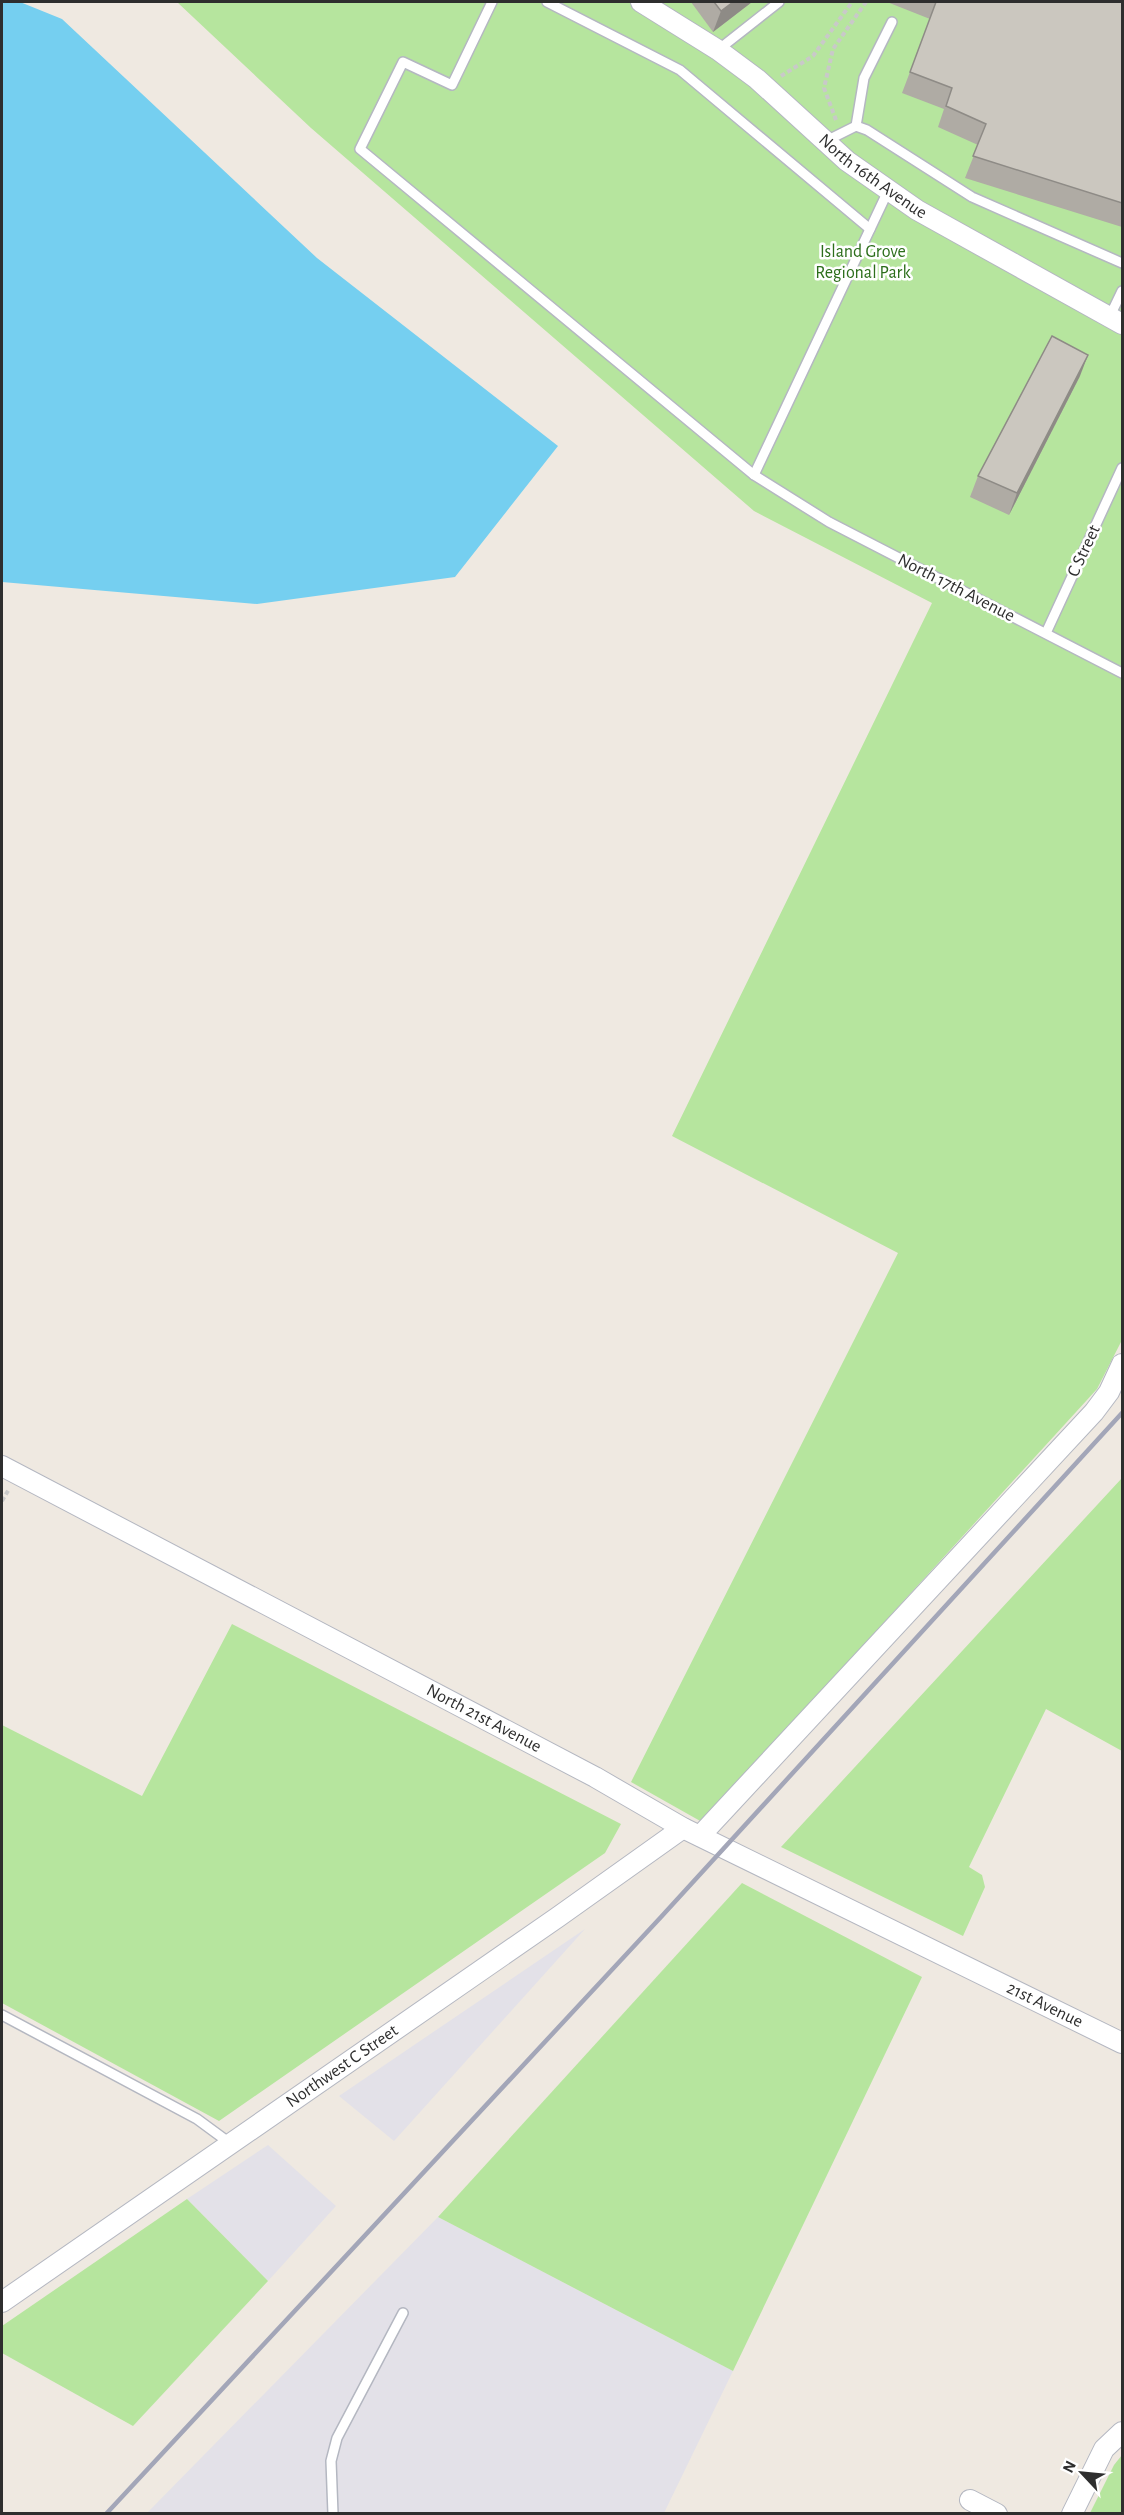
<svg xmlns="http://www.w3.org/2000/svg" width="1124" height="2515" font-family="'Alegreya Sans',sans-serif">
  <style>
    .industrial { fill: #e3e1e8 }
    .green { fill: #b6e59e }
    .water { fill: #75cff0 }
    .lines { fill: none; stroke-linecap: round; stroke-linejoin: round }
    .service-casing { stroke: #b4b7c1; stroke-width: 12 }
    .minor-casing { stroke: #b4b7c1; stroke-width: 22 }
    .path { stroke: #c9c9c9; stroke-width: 4; stroke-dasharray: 4.5 3; stroke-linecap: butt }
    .service { stroke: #fff; stroke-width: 9 }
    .minor { stroke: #fff; stroke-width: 20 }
    .rail { stroke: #a3a6b8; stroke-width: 4.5 }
    .wall { fill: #afaba4 }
    .shaded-wall { fill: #8e8b86 }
    .building { fill: #cbc7bf; stroke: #8e8b86; stroke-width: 1.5 }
    .labels { text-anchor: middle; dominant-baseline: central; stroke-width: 5; stroke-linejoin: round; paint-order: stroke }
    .street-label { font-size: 18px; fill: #2e2e2e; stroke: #fff }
    .park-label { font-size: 18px; fill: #2c6e1b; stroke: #fff }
  </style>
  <rect width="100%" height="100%" fill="#efe9e1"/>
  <!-- industrial -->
  <g class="industrial">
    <path d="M585 1929 394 2141 339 2096Z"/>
    <path d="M268 2145 336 2206 268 2281 187 2199Z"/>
    <path d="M438 2217 733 2371 664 2513 146 2514Z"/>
  </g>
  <!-- green -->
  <g class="green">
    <path d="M177 2H1122V1340L1097 1389 702 1822 631 1782 898 1253 672 1136 932 603 754 511 311 128Z"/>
    <path d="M1122 1478V1751L1046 1709 969 1867 982 1875 985 1887 963 1936 781 1847Z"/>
    <path d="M232 1624 621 1824 605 1853 219 2121 2 2003V1725L142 1796Z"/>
    <path d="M742 1883 922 1977 733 2371 438 2217Z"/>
    <path d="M187 2199 268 2281 133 2426 2 2353V2326Z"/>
    <path d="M1122 2455V2513H1090L1114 2465Z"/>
  </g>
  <!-- water -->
  <path class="water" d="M2 2H20L62 19 317 258 558 446 455 577 257 604 2 582Z"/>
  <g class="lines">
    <!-- service casing -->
    <g class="service-casing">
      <g id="service">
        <path d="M492 2 452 85 403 62 360 149 754 475 829 522 1122 673"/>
        <path d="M547 2 680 70 870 229"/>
        <path d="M718 50 779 2"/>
        <path d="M856 126 864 78 892 22"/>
        <path d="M826 141 856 126 867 130 972 197 1122 263"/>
        <path d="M1109 318 1122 291"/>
        <path d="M754 475 888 191"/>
        <path d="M1046 633 1122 468"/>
        <path d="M2 2015 197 2119 231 2144"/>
        <path d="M333 2514 331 2461 337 2438 403 2313"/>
      </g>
    </g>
    <!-- minor casing -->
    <g class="minor-casing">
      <g id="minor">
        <path id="s1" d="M641 2 718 50 757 79 847 161 917 210 1122 324"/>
        <path id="s2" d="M2 1466 595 1777 683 1828 1122 2043"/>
        <path d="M700 1836 1094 1412 1109 1392 1122 1364"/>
        <path id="s3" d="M2 2302 558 1917 683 1828"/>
        <path d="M970 2500 997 2514"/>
        <path d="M1072 2514 1104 2449 1122 2432"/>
      </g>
    </g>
    <!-- path -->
    <g class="path">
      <path d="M781 76 813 56 852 2"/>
      <path d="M836 120 824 88 833 49 866 2"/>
      <path d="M2 1501 9 1489"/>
    </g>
    <!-- service -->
    <use href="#service" class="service"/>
    <!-- minor -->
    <use href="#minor" class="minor"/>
    <!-- rail -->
    <path class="rail" d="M106 2514 661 1917 1122 1413"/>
  </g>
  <!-- wall -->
  <g class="wall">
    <path d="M691 2H752L713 32Z"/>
    <path d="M887 2H1122V227L965 178 978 145 938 127 944 109 902 93 930 19Z"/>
    <path d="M1080 376 1009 515 970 497 978 476Z"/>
  </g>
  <!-- shaded-wall -->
  <g class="shaded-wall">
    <path d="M733 2H752L713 32 721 11Z"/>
    <path d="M1088 355 1080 376 1009 515 1017 493Z"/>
  </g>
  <!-- building -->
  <g class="building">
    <path d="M714 2H733L721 11Z"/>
    <path d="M936 2H1122V203L973 156 986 124 946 106 952 88 910 72Z"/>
    <path d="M1052 336 1088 355 1017 493 978 476Z"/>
  </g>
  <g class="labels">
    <!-- street labels -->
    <g class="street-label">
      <text stroke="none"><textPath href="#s1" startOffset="291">North 16th Avenue</textPath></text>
      <text transform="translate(1084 551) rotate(-65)">C Street</text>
      <text transform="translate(956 588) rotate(27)">North 17th Avenue</text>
      <text stroke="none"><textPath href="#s2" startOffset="544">North 21st Avenue</textPath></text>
      <text stroke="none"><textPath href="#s2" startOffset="1174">21st Avenue</textPath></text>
      <text stroke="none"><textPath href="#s3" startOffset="414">Northwest C Street</textPath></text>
    </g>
    <!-- park labels -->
    <g class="park-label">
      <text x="863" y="252">Island Grove<tspan x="863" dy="21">Regional Park</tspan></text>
    </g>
  </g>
  <!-- border -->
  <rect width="1124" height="2515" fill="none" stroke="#2e2e2e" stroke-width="6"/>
  <!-- north arrow -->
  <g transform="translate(1082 2473) rotate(296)" stroke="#ffffff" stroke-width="4.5" paint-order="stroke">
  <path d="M0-4.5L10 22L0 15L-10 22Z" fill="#2e2e2e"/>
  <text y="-9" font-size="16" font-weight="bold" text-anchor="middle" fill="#2e2e2e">N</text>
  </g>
</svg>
